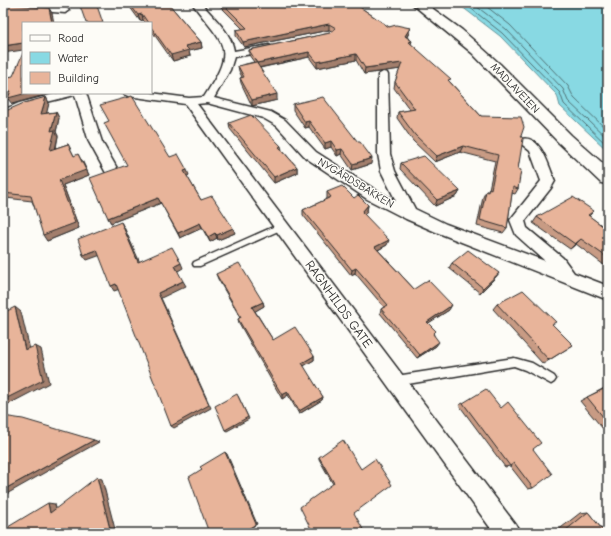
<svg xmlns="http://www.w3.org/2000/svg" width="611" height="536" font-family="'Comic Neue',sans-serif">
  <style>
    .water { fill: #88d9e3; stroke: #639399 }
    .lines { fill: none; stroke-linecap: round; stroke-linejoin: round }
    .shore { stroke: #507175; stroke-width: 1 }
    .lane-casing { stroke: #2b2b2b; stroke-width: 3 }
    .street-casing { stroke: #2b2b2b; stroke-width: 3 }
    .secondary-casing { stroke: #2b2b2b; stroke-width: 3 }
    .lane { fill: #fdfcf7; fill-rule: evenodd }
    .street { fill: #fdfcf7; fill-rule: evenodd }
    .secondary { fill: #fdfcf7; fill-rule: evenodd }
    .wall { fill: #c89b84; stroke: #2b2b2b }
    .shaded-wall { fill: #a27e6c; stroke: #2b2b2b }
    .building { fill: #e8b49a; stroke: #2b2b2b }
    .labels { text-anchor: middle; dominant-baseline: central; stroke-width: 3; stroke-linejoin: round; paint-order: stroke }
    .far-street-label { font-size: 11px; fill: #2b2b2b; stroke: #fdfcf7 }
    .street-label { font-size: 13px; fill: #2b2b2b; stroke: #fdfcf7 }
  </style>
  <rect width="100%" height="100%" fill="#fdfcf7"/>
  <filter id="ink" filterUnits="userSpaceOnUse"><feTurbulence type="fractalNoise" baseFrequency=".025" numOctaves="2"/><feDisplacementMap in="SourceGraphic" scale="8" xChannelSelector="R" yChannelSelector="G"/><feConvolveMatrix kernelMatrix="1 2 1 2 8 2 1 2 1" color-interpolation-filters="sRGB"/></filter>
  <g filter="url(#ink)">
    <!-- water -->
    <path class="water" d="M457 3H608V151L560 106 557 95 500 36Z"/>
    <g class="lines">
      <!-- shore -->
      <g class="shore">
        <path d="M464 3 502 33 560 93 564 104 608 146"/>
        <path d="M472 3 506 29 563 89 568 101 608 139"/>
        <path d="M482 3 510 25 568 86 574 98 608 131"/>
      </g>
      <!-- lane casing -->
      <g class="lane-casing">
        <g id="lane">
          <path d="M282 223 285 224 286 226 285 228 200 266H194L193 264 194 262Z"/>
          <path d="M514 358 532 363 554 376 556 379 554 382 551 384 525 370 514 366 396 386 393 384 391 381 393 378 396 376Z"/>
        </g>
      </g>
      <!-- street casing -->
      <g class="street-casing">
        <g id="street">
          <path d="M3 3 65 7 69 10 65 13 3 8Z"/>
          <path d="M192 3H201C212 16 232 33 234 51L269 45 274 48 269 51 234 57 230 70 214 98 271 112 285 120 316 152 377 191 396 201 381 171 378 154V75L383 72 387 73 388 75 390 154 395 171 415 209 446 224 545 261 516 235 510 220 541 181 530 151 519 142 521 139C541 134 549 167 555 181L551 188 525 221 527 228 563 258 574 273 608 286V300L436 232 406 219 367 199 306 158 277 126 263 118 207 103 197 104 516 525 520 533H494L185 104 128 96 122 93H151L189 98 204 97C238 45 223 46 192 3Z"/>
          <path d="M58 93H86L102 142 118 170 116 173 111 175 106 173 89 142 75 95 27 107 3 118V110L19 103Z"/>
        </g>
      </g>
      <!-- secondary casing -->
      <g class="secondary-casing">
        <path id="secondary" d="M411 3H425L462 30 500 64 571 135 608 168V184L601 183 559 143 472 53Z"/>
      </g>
      <!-- lane -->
      <use href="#lane" class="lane"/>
      <!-- street -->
      <use href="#street" class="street"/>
      <!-- secondary -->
      <use href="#secondary" class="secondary"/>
    </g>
    <!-- wall -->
    <g class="wall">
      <path d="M127 3H168L201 42 202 48 189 51 190 56 173 61 151 30V23H146L143 20 140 21Z"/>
      <path d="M217 3H354L389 27 410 28 409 33 407 37 412 41 411 44 450 82 481 116 521 136 518 169V189L515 194 512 193 507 228 503 233 477 226 483 197 486 191H487L489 188V189L495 161 460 152 435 162 413 141 397 118 398 112 410 110 394 88 395 82 400 69 364 74 356 60 317 68 309 57 260 68 277 100 252 106 241 83 240 78 242 77 239 71 238 66 254 62 249 55V50L330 33 332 31 329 30 244 47 236 36V30L243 29Z"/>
      <path d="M46 97 49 103 46 113 56 112 59 118 56 132 58 136 56 148 68 144 74 156 82 160 89 175 63 185 79 228 47 241 32 201 6 198 3 196V113Z"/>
      <path d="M293 104 371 164 352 170 341 154 337 156 331 147 325 149 309 127 305 128 293 110Z"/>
      <path d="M229 123 281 146 282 150 297 167V173L274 183 230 129Z"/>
      <path d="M170 157 189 175 187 176 201 200 235 233 218 240 217 238 210 242 202 228 180 238 161 203 111 223 108 218Z"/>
      <path d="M401 163 460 191 457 196 435 206 400 169Z"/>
      <path d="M327 192 354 198 368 205 367 211 364 214 387 245 378 250 414 289 449 310 428 323 434 335 436 346 417 358 380 313 381 309 384 307 355 273 351 275 303 215V210L327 199Z"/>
      <path d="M594 211 589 216 608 230V268L576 244 570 249 533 223 537 217Z"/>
      <path d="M452 263 499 273 495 278 480 293 449 268Z"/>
      <path d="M216 274 263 302 264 306 255 311 273 340 314 356V360L303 366 323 397 322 400 299 414 288 395 282 399 239 323 238 319 240 317 218 279Z"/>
      <path d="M497 304 553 325 573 345 543 364 493 309Z"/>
      <path d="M608 386V435L580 401Z"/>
      <path d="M463 403 533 449V488L528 489 510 466 505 467 459 405Z"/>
      <path d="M319 457 354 513 333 484 319 459Z"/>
      <path d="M588 512 605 533H559L557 531 580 513Z"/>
    </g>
    <!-- shaded-wall -->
    <g class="shaded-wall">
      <path d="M49 8 52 13 54 23H52Z"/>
      <path d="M142 14 143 20 140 21 138 15Z"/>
      <path d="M329 24V30L244 47 243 42Z"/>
      <path d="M410 28 409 33 404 41 405 36Z"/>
      <path d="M201 42 202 48 189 51 190 56 173 61 171 55 185 46Z"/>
      <path d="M23 43V50L3 53V46Z"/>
      <path d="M309 52V57L258 68 257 63Z"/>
      <path d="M356 54V60L317 68V62Z"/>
      <path d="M402 63 401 69 364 74 365 68Z"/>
      <path d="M11 91 27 93H52L12 104 8 99 3 100V93Z"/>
      <path d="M277 94V100L252 106V100Z"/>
      <path d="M46 97 49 103 45 120 41 114Z"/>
      <path d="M56 112 59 118 56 132 58 136 54 155 50 150 51 131Z"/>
      <path d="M309 121V127L305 128V122Z"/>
      <path d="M331 141V147L325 149V143Z"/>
      <path d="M463 146 460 152 435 162 437 156Z"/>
      <path d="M342 149 341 154 337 156V150Z"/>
      <path d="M78 154 89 175 63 185 79 228 47 241 43 235 59 180Z"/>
      <path d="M372 158 371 164 352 170 353 164Z"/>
      <path d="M297 167V173L274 183V177Z"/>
      <path d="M187 170 189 175 186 177 184 171Z"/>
      <path d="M460 191 457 196 435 206 437 200Z"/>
      <path d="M158 198 161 203 111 223 108 218Z"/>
      <path d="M368 205 367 211 361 218 362 212Z"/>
      <path d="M121 222 124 227 142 267 138 262Z"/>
      <path d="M200 223 202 228 180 238 178 233Z"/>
      <path d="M233 228 235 233 218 240 217 235Z"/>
      <path d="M215 233 217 238 210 242 208 237Z"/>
      <path d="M581 239 576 244 570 249 575 244Z"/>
      <path d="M389 240 387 245 374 252 375 247Z"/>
      <path d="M97 250 101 255 87 260 83 255Z"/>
      <path d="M181 263 183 268 178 271 175 266Z"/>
      <path d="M356 268 355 273 351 275 352 270Z"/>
      <path d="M499 273 495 278 480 293 483 288Z"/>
      <path d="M183 281 186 286 161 298 211 408 174 428 171 426 158 293Z"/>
      <path d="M116 284 120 289 114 291 111 286Z"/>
      <path d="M263 302 264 306 254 312 252 307Z"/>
      <path d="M452 305 449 310 424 326 427 322Z"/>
      <path d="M15 307 21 312 31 354 25 350Z"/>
      <path d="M439 342 436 346 417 358 420 355Z"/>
      <path d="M35 346 41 349 49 383 3 407V400Z"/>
      <path d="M314 356V360L302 367V363Z"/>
      <path d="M288 392V395L282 399V395Z"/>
      <path d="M238 396 249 419 227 431 225 430Z"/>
      <path d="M323 397 322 400 299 414V411Z"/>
      <path d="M94 440 99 442 3 496V490Z"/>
      <path d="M225 452 227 454 257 524 243 533H242Z"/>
      <path d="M97 477 102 479 116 533H111Z"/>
      <path d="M48 503 55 504 57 514 50 513Z"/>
    </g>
    <!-- building -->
    <g class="building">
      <path d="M79 3H96L103 23H86Z"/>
      <path d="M129 3H168L201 42 185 46 189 50 171 55 151 27V23H148L142 14 138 15Z"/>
      <path d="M222 3H354L389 27 396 25 410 28 405 36 412 41 409 42 451 79 448 80 481 116 521 117 524 127 521 136 523 139 518 169 521 170 518 189 513 187 507 228 480 220 486 191 488 192 489 188 491 189 498 155 463 146 437 156 415 135 398 112 415 109 395 82 402 63 365 68 356 54 317 62 309 52 257 63 249 50 330 33 336 28 329 24 243 42 236 30 247 28Z"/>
      <path d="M6 4 49 8 52 23H23V43L3 46V12H6Z"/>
      <path d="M23 53V93H27L8 98 11 91 3 93V78L13 76Z"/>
      <path d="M256 62 277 94 252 100 240 78 244 77 238 66Z"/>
      <path d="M132 96 170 157 178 154 187 170 184 171 201 200 212 196 233 228 217 235 215 233 208 237 200 223 178 233 158 198 108 218 90 178 127 165 104 123 109 121 100 105Z"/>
      <path d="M46 97 41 114 56 112 51 131 55 130 50 150 68 144 74 156 78 154 86 170 59 180 75 223 43 235 31 196 3 193V112L24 103Z"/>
      <path d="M323 97 358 142H360L372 158 353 164 342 149 337 150 331 141 325 143 309 121 305 122 293 104Z"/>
      <path d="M251 115 281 146 279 147 297 167 274 177 229 123Z"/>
      <path d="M424 156 460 191 437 200 401 163Z"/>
      <path d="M342 186 354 198 358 195 368 205 362 212 389 240 375 247 414 289 428 280 452 305 427 322 436 331 433 334 439 342 420 355 381 309 388 305 356 268 352 270 303 210 331 197 327 192Z"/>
      <path d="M573 197 594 211 588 215 608 230V258L581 239 575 244 537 217Z"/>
      <path d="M121 222 138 262 172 247 181 263 175 266 183 281 158 293 209 405 171 426 116 284 111 286 97 250 83 255 78 239Z"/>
      <path d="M468 250 499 273 483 288 452 263Z"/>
      <path d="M239 263 263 302 252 307 273 340 295 327 314 356 302 363 323 397 299 411 288 392 282 395 238 319 241 317 216 274Z"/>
      <path d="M523 290 556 322 552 324 573 345 549 360 497 304Z"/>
      <path d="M15 307 25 350 35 346 43 380 3 400V313Z"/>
      <path d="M608 387V423L587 397Z"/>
      <path d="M486 389 501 408 508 402 541 443 533 449 552 474 533 488 514 463 510 466 463 403Z"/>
      <path d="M237 394 248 417 225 430 215 406Z"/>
      <path d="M3 416 23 419 94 440 3 490Z"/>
      <path d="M343 440 361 469 375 459 392 485 354 513 365 533H313L300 507 334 483 319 457Z"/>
      <path d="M225 452 256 524 242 533H209L189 477 202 469 200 467Z"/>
      <path d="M97 477 111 533H3V530L48 503 50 513Z"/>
      <path d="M588 512 605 533H566L565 531Z"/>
    </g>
  </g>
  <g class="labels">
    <!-- far-street labels -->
    <g class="far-street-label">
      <text transform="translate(515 88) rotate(46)">MADLAVEIEN</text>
      <text transform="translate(356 183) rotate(31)">NYGÅRDSBAKKEN</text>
    </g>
    <!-- street labels -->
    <g class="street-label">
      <text transform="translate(339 304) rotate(54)">RAGNHILDS GATE</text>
    </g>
  </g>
  <!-- margin -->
  <rect width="611" height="536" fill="none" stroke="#fdfcf7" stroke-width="16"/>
  <rect x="8" y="8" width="595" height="520" fill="none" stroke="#2b2b2b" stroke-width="1.5" filter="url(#ink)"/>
  <!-- legend -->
  <rect x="22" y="22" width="130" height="72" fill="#fdfcf7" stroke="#a9a8a5"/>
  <rect x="30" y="35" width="20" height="6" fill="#fdfcf7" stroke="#a9a8a5"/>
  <text x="58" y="42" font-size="12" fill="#2b2b2b">Road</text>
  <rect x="30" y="52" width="20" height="12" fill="#88d9e3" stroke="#a9a8a5"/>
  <text x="58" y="62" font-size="12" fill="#2b2b2b">Water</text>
  <rect x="30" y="72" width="20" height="12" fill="#e8b49a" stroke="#a9a8a5"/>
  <text x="58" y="82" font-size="12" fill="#2b2b2b">Building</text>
</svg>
